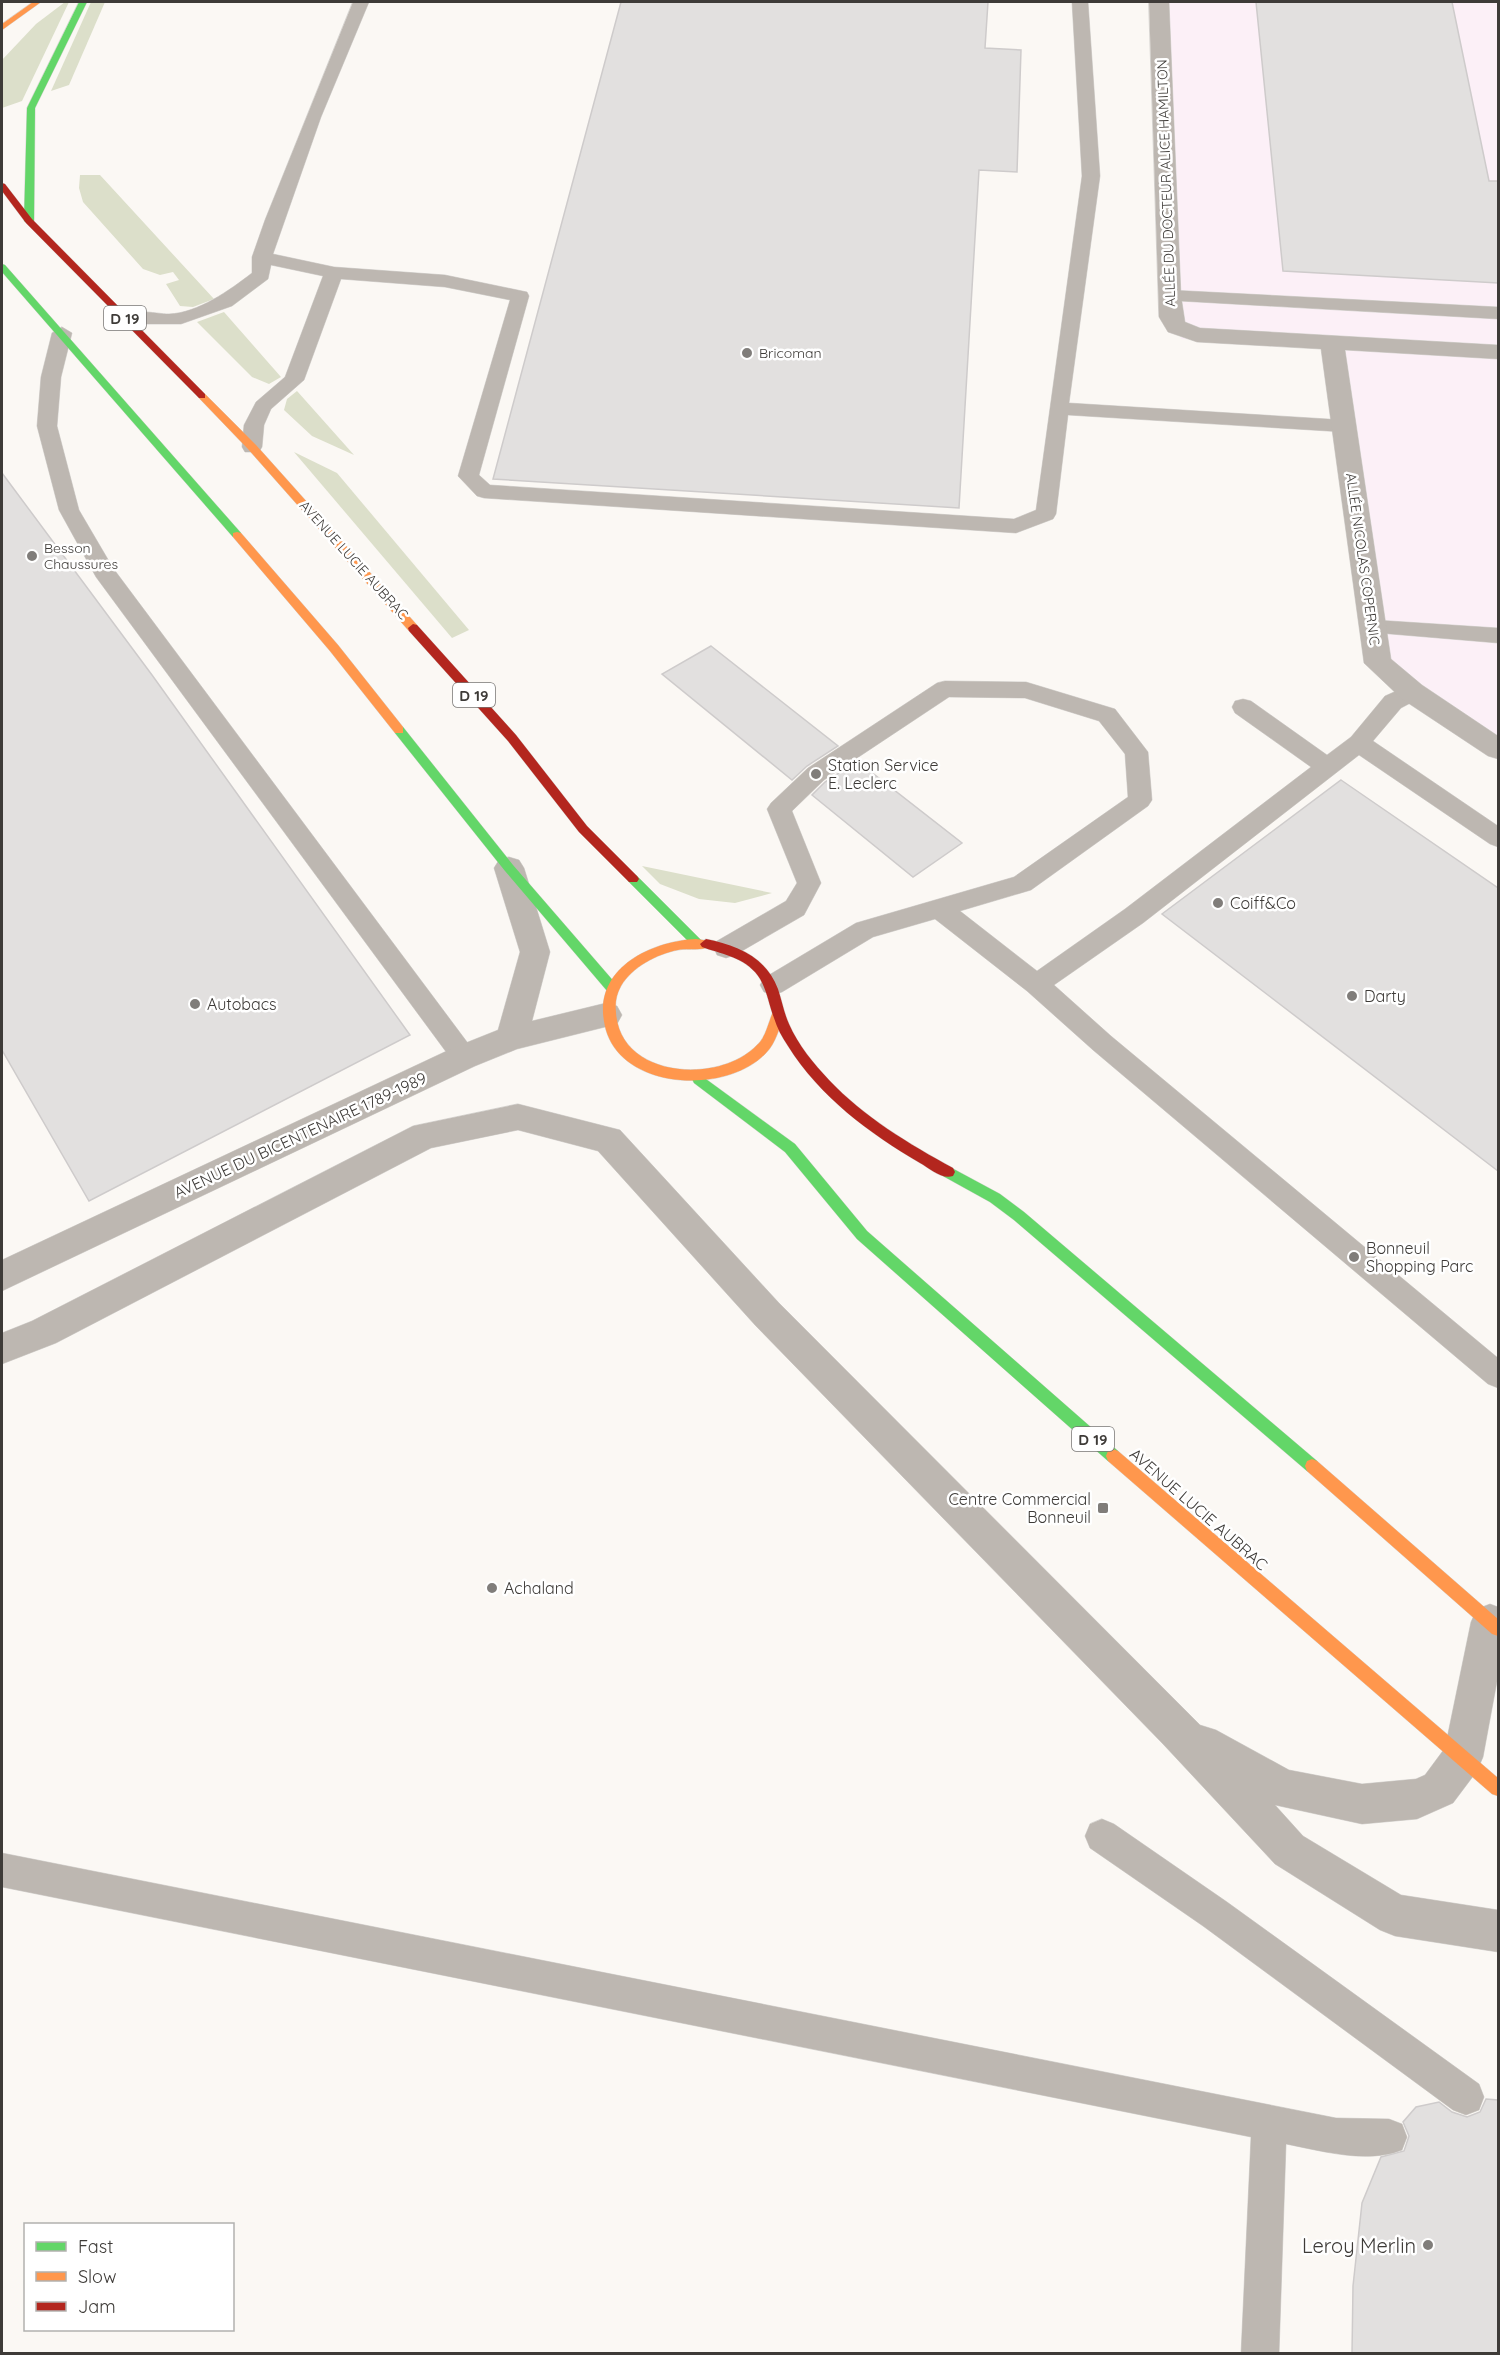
<svg xmlns="http://www.w3.org/2000/svg" width="1500" height="2355" font-family="Quicksand,sans-serif">
  <style>
    .industrial { fill: #fcf0f7 }
    .green { fill: #dcdfca }
    .building { fill: #e2e0df; stroke: #cecbcb; stroke-width: 1.5 }
    .lines { fill: none; stroke-linecap: round; stroke-linejoin: round }
    .lane-casing { stroke: #d8d6d3; stroke-width: 1 }
    .street-casing { stroke: #d8d6d3; stroke-width: 1 }
    .fast-casing { stroke: #d8d6d3; stroke-width: 1 }
    .slow-casing { stroke: #d8d6d3; stroke-width: 1 }
    .jam-casing { stroke: #d8d6d3; stroke-width: 1 }
    .lane { fill: #bdb7b1; fill-rule: evenodd }
    .street { fill: #bdb7b1; fill-rule: evenodd }
    .fast { fill: #63d668; fill-rule: evenodd }
    .slow { fill: #ff974d; fill-rule: evenodd }
    .jam { fill: #b3261e; fill-rule: evenodd }
    .poi-dot { fill: #807d7a; stroke: #fff; stroke-width: 2 }
    .labels { text-anchor: middle; dominant-baseline: central; stroke-width: 5; stroke-linejoin: round; paint-order: stroke }
    .far-street-label { font-size: 14px; fill: #3e3b38; stroke: #fff }
    .far-poi-label { font-size: 14px; fill: #3e3b38; stroke: #fff; text-anchor: start }
    .shield { fill: #fff; stroke: #787674; stroke-width: 1.5 }
    .shield-label { font-size: 15px; font-weight: bold; fill: #3e3b38 }
    .poi-label { font-size: 16px; fill: #3e3b38; stroke: #fff; text-anchor: start }
    .street-label { font-size: 16px; fill: #3e3b38; stroke: #fff }
    .near-poi-label { font-size: 20px; fill: #3e3b38; stroke: #fff; text-anchor: end }
  </style>
  <rect width="100%" height="100%" fill="#fbf8f4"/>
  <!-- industrial -->
  <path class="industrial" d="M1169 2H1498V750L1374 667 1324 348 1181 339Z"/>
  <!-- green -->
  <g class="green">
    <path d="M65 2H69L22 101 2 108V60L36 24Z"/>
    <path d="M91 2H105L69 85 51 91Z"/>
    <path d="M80 175H100L214 299 193 307 180 306 166 284 179 280 173 272 160 275 143 269 83 202 79 188Z"/>
    <path d="M224 312 281 377 269 384 252 377 197 322Z"/>
    <path d="M297 391 354 455 312 436 284 410 287 399Z"/>
    <path d="M294 452 337 473 469 630 452 638Z"/>
    <path d="M642 866 772 893 735 903 699 899 660 884Z"/>
  </g>
  <!-- building -->
  <g class="building">
    <path d="M621 2H988L985 48 1021 50 1017 172 979 170 959 508 493 479Z"/>
    <path d="M1256 2H1452L1489 181H1498V283L1283 271Z"/>
    <path d="M2 473 152 675 410 1035 89 1201 2 1050Z"/>
    <path d="M711 646 838 746 807 766 792 780 662 674Z"/>
    <path d="M857 761 962 843 913 877 812 795 825 782Z"/>
    <path d="M1341 780 1498 888V1171L1162 914Z"/>
    <path d="M1486 2099 1498 2100V2354H1352L1353 2286 1362 2203 1381 2157 1404 2151 1409 2136 1403 2122 1416 2107 1439 2102 1452 2112 1467 2117 1480 2112Z"/>
  </g>
  <g class="lines">
    <!-- lane casing -->
    <g class="lane-casing">
      <g id="lane">
        <path d="M353 2H369L321 117 273 254 334 267 445 275 527 292 529 296 479 475 490 485 1014 519 1036 510 1082 176 1072 2H1088L1100 176 1069 403 1344 420 1351 422 1354 426 1351 430 1344 432 1068 415 1056 514 1053 519 1016 533 484 498 477 496 458 476 510 300 445 287 341 279 304 380 271 409 264 425 262 447 259 452H245L242 447 244 425 256 402 285 377 323 276 271 265 268 279 232 306 181 324H125L115 318C124 306 156 314 169 314 198 313 230 290 252 273V257L265 220Z"/>
        <path d="M1169 290 1498 307V319L1162 300 1160 296Z"/>
        <path d="M62 327 72 333 61 377 57 426 79 510 113 568 473 1050 477 1057 473 1064 464 1067 455 1064 96 577 59 510 37 426 41 377 52 333Z"/>
        <path d="M1375 620 1498 628V643L1367 632 1364 627 1367 622Z"/>
        <path d="M945 681 1026 682 1115 709 1148 752 1152 800 1148 806 1031 890 960 911 1037 971 1125 909 1311 767 1235 713 1232 707 1235 701 1243 699 1251 701 1327 755 1351 737 1385 696 1412 684 1420 686 1423 692 1420 698 1401 708 1373 741 1498 826V847L1490 844 1359 755 1143 923 1054 985 1111 1036 1498 1358V1388L1488 1384 1093 1050 1027 991 935 919 873 937 782 992 773 995 764 992 760 985 764 978 856 923 1014 877 1128 797 1125 754 1099 721 1025 698 949 697 824 780 792 811 821 883 804 915 735 955 726 958 717 955 714 948 717 941 786 901 797 883 767 809 771 803 808 768 937 683Z"/>
        <path d="M1102 1819 1114 1824 1227 1902 1479 2084 1484 2097 1479 2110 1466 2115 1453 2110 1203 1926 1090 1848 1085 1836 1090 1824Z"/>
        <path d="M2 1853 1336 2118 1389 2119 1402 2124 1407 2137 1402 2150C1367 2164 1322 2151 1286 2144L1279 2354H1241L1251 2137 2 1887Z"/>
      </g>
    </g>
    <!-- street casing -->
    <g class="street-casing">
      <g id="street">
        <path d="M1149 2H1169L1181 296 1185 322 1200 328 1498 345V359L1345 350 1391 659 1422 685 1498 736V759L1488 756 1402 699 1364 663 1321 349 1197 342 1168 332 1159 317Z"/>
        <path d="M509 857 519 860 524 868 550 952 532 1021 606 1003 617 1006 622 1015 617 1024 517 1049 475 1066 2 1291V1260L453 1048 498 1030 520 952 494 868 499 860Z"/>
        <path d="M518 1104 620 1130 779 1303 1200 1725 1216 1730 1289 1770 1362 1784 1416 1779 1425 1775 1445 1748 1471 1622 1477 1609 1490 1604 1498 1607V1676L1483 1757 1477 1771 1453 1803 1417 1819 1362 1824 1275 1805 1303 1836 1401 1895 1498 1910V1952L1395 1936 1380 1930 1275 1864 1163 1744 755 1325 598 1151 518 1130 431 1148 56 1343 2 1364V1333L32 1321 413 1126Z"/>
      </g>
    </g>
    <!-- fast casing -->
    <g class="fast-casing">
      <g id="fast">
        <path d="M79 2H87L35 108 34 221 29 224 24 221 27 108Z"/>
        <path d="M2 264 5 265 241 533V537H233L2 272Z"/>
        <path d="M399 726 403 727 513 865 616 984 618 988 616 992H608L505 871 395 733V727Z"/>
        <path d="M633 874 637 876 701 940 703 943 701 946H693L629 882 627 879Z"/>
        <path d="M699 1074 795 1144 867 1231 1118 1451 1120 1456 1118 1461 1113 1463 1108 1461 857 1239 785 1152 694 1083 692 1079 694 1075Z"/>
        <path d="M948 1166 1000 1194 1024 1212 1317 1461 1319 1466 1317 1471 1312 1473 1307 1471 1014 1220 990 1202 943 1176 941 1172 943 1168Z"/>
      </g>
    </g>
    <!-- slow casing -->
    <g class="slow-casing">
      <g id="slow">
        <path d="M33 2H41L2 30V24Z"/>
        <path d="M202 393 205 394 256 445 417 625V631H409L248 449 199 398V394Z"/>
        <path d="M237 532 241 533 338 645 403 727V733H395L330 651 233 537V533Z"/>
        <path d="M696 939 710 941 712 944C706 952 688 948 678 950 657 954 632 967 621 986 616 995 615 1003 616 1012 619 1078 719 1085 757 1045 766 1037 768 1023 773 1012L778 1011 784 1016C779 1028 776 1043 766 1053 732 1089 650 1091 617 1051 608 1040 604 1027 603 1013 601 964 655 941 696 939Z"/>
        <path d="M1113 1449 1118 1451 1498 1778V1796L1492 1794 1108 1461 1106 1456 1108 1451Z"/>
        <path d="M1312 1459 1317 1461 1498 1619V1636L1492 1634 1307 1471 1305 1466 1307 1461Z"/>
      </g>
    </g>
    <!-- jam casing -->
    <g class="jam-casing">
      <g id="jam">
        <path d="M2 183 5 184 32 219 205 394V398H199L26 223 2 191Z"/>
        <path d="M413 624 417 625 516 735 587 826 637 876 639 879 637 882H629L579 832 508 741 409 631 408 628Z"/>
        <path d="M706 939C737 945 766 957 778 989 782 1001 784 1013 789 1024 798 1045 814 1064 829 1080 864 1117 909 1144 953 1168L955 1172 953 1176C942 1180 929 1168 920 1163 869 1133 820 1097 788 1046 782 1037 777 1028 774 1018 768 1002 766 984 755 972 740 956 721 954 702 947L700 944Z"/>
      </g>
    </g>
    <!-- lane -->
    <use href="#lane" class="lane"/>
    <!-- street -->
    <use href="#street" class="street"/>
    <!-- fast -->
    <use href="#fast" class="fast"/>
    <!-- slow -->
    <use href="#slow" class="slow"/>
    <!-- jam -->
    <use href="#jam" class="jam"/>
  </g>
  <!-- markers -->
  <g class="poi-dot">
    <circle cx="747" cy="353" r="6"/>
    <circle cx="32" cy="556" r="6"/>
    <circle cx="816" cy="774" r="6"/>
    <circle cx="1218" cy="903" r="6"/>
    <circle cx="1352" cy="996" r="6"/>
    <circle cx="195" cy="1004" r="6"/>
    <circle cx="1354" cy="1257" r="6"/>
    <rect x="1097" y="1502" width="12" height="12" rx="3"/>
    <circle cx="492" cy="1588" r="6"/>
    <circle cx="1428" cy="2245" r="6"/>
  </g>
  <g class="labels">
    <!-- far-street labels -->
    <g class="far-street-label">
      <text transform="translate(1166 183) rotate(-92)">ALLÉE DU DOCTEUR ALICE HAMILTON</text>
      <text transform="translate(1363 559) rotate(82)">ALLÉE NICOLAS COPERNIC</text>
      <text transform="translate(354 560) rotate(48)">AVENUE LUCIE AUBRAC</text>
    </g>
    <!-- far-poi labels -->
    <g class="far-poi-label">
      <text x="759" y="353">Bricoman</text>
      <text x="44" y="548">Besson<tspan x="44" dy="16">Chaussures</tspan></text>
    </g>
    <!-- shield labels -->
    <g class="shield">
      <rect x="104" y="306" width="42" height="24" rx="4.5"/>
      <rect x="453" y="683" width="42" height="24" rx="4.5"/>
      <rect x="1072" y="1427" width="42" height="24" rx="4.5"/>
    </g>
    <g class="shield-label">
      <text x="125" y="318">D 19</text>
      <text x="474" y="695">D 19</text>
      <text x="1093" y="1439">D 19</text>
    </g>
    <!-- poi labels -->
    <g class="poi-label">
      <text x="828" y="765">Station Service<tspan x="828" dy="18">E. Leclerc</tspan></text>
      <text x="1230" y="903">Coiff&amp;Co</text>
      <text x="1364" y="996">Darty</text>
      <text x="207" y="1004">Autobacs</text>
      <text x="1366" y="1248">Bonneuil<tspan x="1366" dy="18">Shopping Parc</tspan></text>
      <text x="1091" y="1499" text-anchor="end">Centre Commercial<tspan x="1091" dy="18">Bonneuil</tspan></text>
      <text x="504" y="1588">Achaland</text>
    </g>
    <!-- street labels -->
    <g class="street-label">
      <text transform="translate(300 1135) rotate(-25)">AVENUE DU BICENTENAIRE 1789-1989</text>
      <text transform="translate(1199 1509) rotate(41)">AVENUE LUCIE AUBRAC</text>
    </g>
    <!-- near-poi labels -->
    <g class="near-poi-label">
      <text x="1416" y="2245">Leroy Merlin</text>
    </g>
  </g>
  <!-- border -->
  <rect width="1500" height="2355" fill="none" stroke="#3e3b38" stroke-width="6"/>
  <!-- legend -->
  <rect x="24" y="2223" width="210" height="108" fill="#ffffff" stroke="#b2b1af" stroke-width="1.5"/>
  <rect x="36" y="2242" width="30" height="9" fill="#63d668" stroke="#b2b1af" stroke-width="1.5"/>
  <text x="78" y="2253" font-size="18" fill="#3e3b38">Fast</text>
  <rect x="36" y="2272" width="30" height="9" fill="#ff974d" stroke="#b2b1af" stroke-width="1.5"/>
  <text x="78" y="2283" font-size="18" fill="#3e3b38">Slow</text>
  <rect x="36" y="2302" width="30" height="9" fill="#b3261e" stroke="#b2b1af" stroke-width="1.5"/>
  <text x="78" y="2313" font-size="18" fill="#3e3b38">Jam</text>
</svg>
